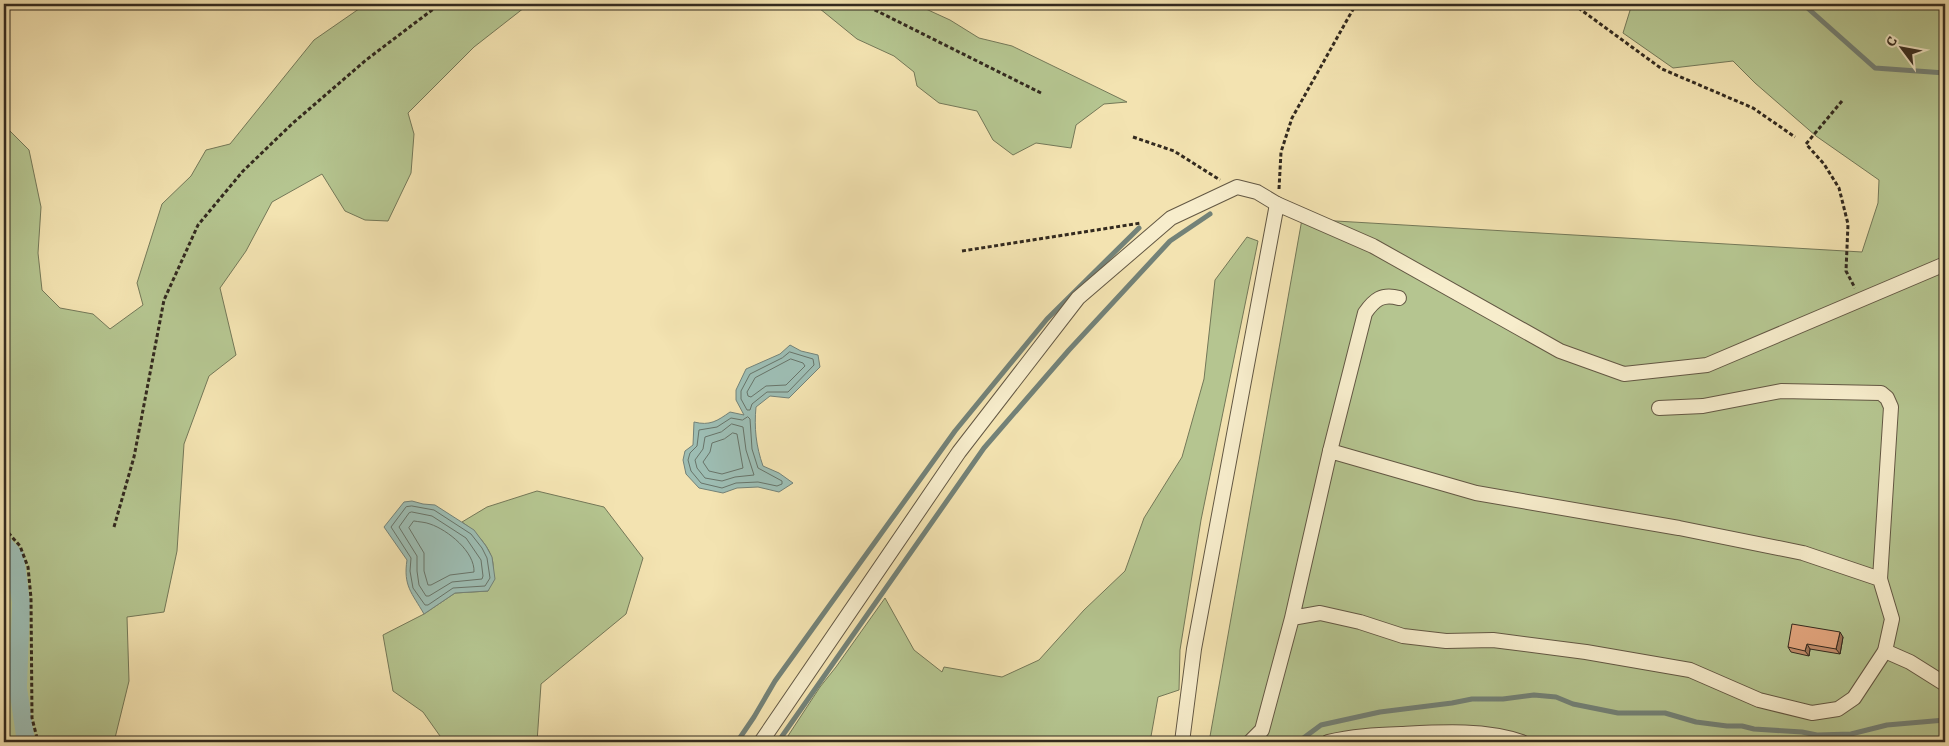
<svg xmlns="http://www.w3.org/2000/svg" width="1949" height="746" font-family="Alegreya,serif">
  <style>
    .green { fill: #b5c590; stroke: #747858 }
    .water { fill: #9dbdb3; stroke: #738278 }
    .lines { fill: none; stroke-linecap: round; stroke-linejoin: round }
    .shore { stroke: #687469; stroke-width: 1 }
    .stream { stroke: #738278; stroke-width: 5 }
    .canal { stroke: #9dbdb3; stroke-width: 18 }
    .minor-casing { stroke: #635844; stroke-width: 16 }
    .path { stroke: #332a1f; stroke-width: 3; stroke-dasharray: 4 2.5; stroke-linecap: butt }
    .minor { stroke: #f7edcc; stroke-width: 14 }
    .wall { fill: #c5906f; stroke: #332a1f }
    .shaded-wall { fill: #a0765a; stroke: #332a1f }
    .building { fill: #e5a881; stroke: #332a1f }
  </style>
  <rect width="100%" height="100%" fill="#f3e3b1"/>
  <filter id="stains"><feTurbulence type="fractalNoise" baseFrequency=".004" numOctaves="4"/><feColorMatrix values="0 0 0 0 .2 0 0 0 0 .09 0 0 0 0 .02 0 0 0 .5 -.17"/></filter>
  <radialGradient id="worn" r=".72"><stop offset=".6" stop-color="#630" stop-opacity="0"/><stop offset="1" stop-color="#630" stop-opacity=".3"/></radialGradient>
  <!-- green -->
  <g class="green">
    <path d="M366 4H529L474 47 408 113 414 134 411 173 388 221 365 220 345 211 322 174 272 202 246 251 220 288 236 355 209 376 184 444 177 551 164 612 127 617 129 681 114 742H4V125L29 150 41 207 38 253 42 290 60 308 93 314 110 329 143 305 137 283 162 204 191 176 206 150 230 144 314 40Z"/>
    <path d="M814 4H915L950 20 979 38 1012 46 1127 102 1104 104 1076 125 1071 148 1036 143 1013 155 993 140 977 111 939 103 917 86 914 72 894 56 857 39Z"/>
    <path d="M1632 4H1945V254L1944 256 1945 257V742H1209L1302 219 1862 252 1878 203 1879 180 1816 136 1755 83 1733 61 1673 68 1623 33Z"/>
    <path d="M1247 237 1258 241 1201 520 1180 650 1179 690 1158 697 1150 742H784L820 687 836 667 885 598 914 650 942 672 944 667 1002 677 1039 660 1084 610 1125 571 1144 518 1182 457 1204 379 1215 280Z"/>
    <path d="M537 491 604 507 643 558 626 614 541 684 537 742H435L440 736 423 712 393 691 383 635 424 614 455 593 488 591C489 583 492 575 493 567 494 550 475 531 462 522L487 507Z"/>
  </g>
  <!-- water -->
  <g class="water">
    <path d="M790 345 801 351 818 355 820 367 789 398 770 396 756 407C754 428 756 446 763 466L779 473 793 483 779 492 758 487 737 488 723 493 699 488 686 474 683 460 685 451 693 445 694 422C710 426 717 421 730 412L744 415 736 400V390L746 369 780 354Z"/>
    <path d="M412 501 423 504 435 505 474 530 486 546 492 557 495 579 488 591 455 593 424 614C412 593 403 586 407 560L384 527 404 502Z"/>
  </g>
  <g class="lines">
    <!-- shore -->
    <g class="shore">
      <path d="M790 352 813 359 814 365 788 392H767L752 404 750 410H747L741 399V391L750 374 782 358Z"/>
      <path d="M791 359 803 363 805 366 786 385 766 386 751 397 748 396 747 392 755 378Z"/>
      <path d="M748 417 750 419 752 449 758 468 782 481V484L777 486 758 482 736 483 722 488 701 483 691 471 688 460 690 453 697 446 699 430 717 427 731 418 742 420Z"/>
      <path d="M732 424 743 427 746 450 754 475 735 477 722 481 705 478 697 468 695 460 703 449 705 437 721 432Z"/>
      <path d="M733 433 737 434 743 468 722 474 709 471 703 462 710 452 712 443 724 439Z"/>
      <path d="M412 506 434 510 471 534 482 548 487 558 490 578 485 586 453 588 428 605H425L413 588 410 571 411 558 391 527 406 507Z"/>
      <path d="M412 512 432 516 466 538 481 560 483 576 482 579 452 582 429 596H426L419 585 417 571V556L399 527 409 513Z"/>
      <path d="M414 521C419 522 425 522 430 524 448 530 475 552 474 572L450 575 431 585H428L424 571V553L409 528Z"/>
    </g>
    <!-- stream -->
    <g class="stream">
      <path d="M1803 4 1875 68 1945 73"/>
      <path d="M737 742 754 717 775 681 955 431 1047 319 1139 228"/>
      <path d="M778 742 984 448 1069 350 1170 241 1210 214"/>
      <path d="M1298 742 1321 725 1380 712 1452 703 1472 699H1503L1534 695 1556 697 1573 704 1618 713H1665L1696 722 1727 726H1742L1754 729 1802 732 1817 735 1851 734 1887 725 1945 720"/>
    </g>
    <!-- canal -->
    <path class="canal" d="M4 545 15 556 21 603 18 688 26 742"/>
    <!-- minor casing -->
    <g class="minor-casing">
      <g id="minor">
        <path d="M1659 408 1703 406 1781 391 1881 393 1887 398 1891 407 1880 579"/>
        <path d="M1330 451 1365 313C1374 300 1382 293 1399 298"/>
        <path d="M1885 651 1910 662 1945 684"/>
        <path d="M761 742 959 452 1078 298 1171 218 1237 187 1257 192 1277 204"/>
        <path d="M1182 742 1194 649 1277 204 1373 246 1560 351 1624 374 1707 365 1945 264"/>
        <path d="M1250 742 1262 730 1292 618 1330 451 1476 493 1679 528 1803 553 1880 579 1892 619 1885 651 1854 698 1838 709 1812 713 1759 700 1690 670 1586 652 1493 640 1446 641 1403 636 1360 622 1320 613 1292 618"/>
        <path d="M1328 742C1352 736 1376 735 1401 734 1440 732 1484 729 1522 742"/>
      </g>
    </g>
    <!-- path -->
    <g class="path">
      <path d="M863 4 1043 94"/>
      <path d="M1573 4 1662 69 1753 108 1795 137"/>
      <path d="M1842 101 1806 144 1824 164 1839 188 1848 224 1846 271 1855 288"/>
      <path d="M1133 137 1174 151 1220 180"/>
      <path d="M1279 189 1281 152 1292 118 1356 4"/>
      <path d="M962 251 1141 223"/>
      <path d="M114 527 134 457 164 300 198 225 243 171 293 123 366 60 440 4"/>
      <path d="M4 528 20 546 28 567 31 598 32 718 38 742"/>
    </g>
    <!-- minor -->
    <use href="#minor" class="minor"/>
  </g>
  <!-- wall -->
  <path class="wall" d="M1843 637 1840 654 1810 649 1809 656 1791 652 1788 647Z"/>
  <!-- shaded-wall -->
  <g class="shaded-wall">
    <path d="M1840 632 1843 637 1840 654 1836 649Z"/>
    <path d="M1807 644 1810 649 1809 656 1805 651Z"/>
  </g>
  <!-- building -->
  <path class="building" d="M1792 624 1840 632 1836 649 1807 644 1805 651 1788 647Z"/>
  <!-- margin -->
  <rect width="1949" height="746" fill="none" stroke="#f3e3b1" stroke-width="20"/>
  <rect x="5" y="5" width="1939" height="736" fill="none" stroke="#332a1f" stroke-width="2.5"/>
  <rect x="10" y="10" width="1929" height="726" fill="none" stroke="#332a1f"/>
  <!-- north arrow -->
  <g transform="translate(1902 48) rotate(302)" stroke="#f7edcc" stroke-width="4" paint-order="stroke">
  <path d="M0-4L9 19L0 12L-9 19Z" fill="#332a1f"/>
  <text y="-8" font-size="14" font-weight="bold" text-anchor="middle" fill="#332a1f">С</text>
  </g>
  <rect width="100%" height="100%" filter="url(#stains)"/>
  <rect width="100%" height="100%" fill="url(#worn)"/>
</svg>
